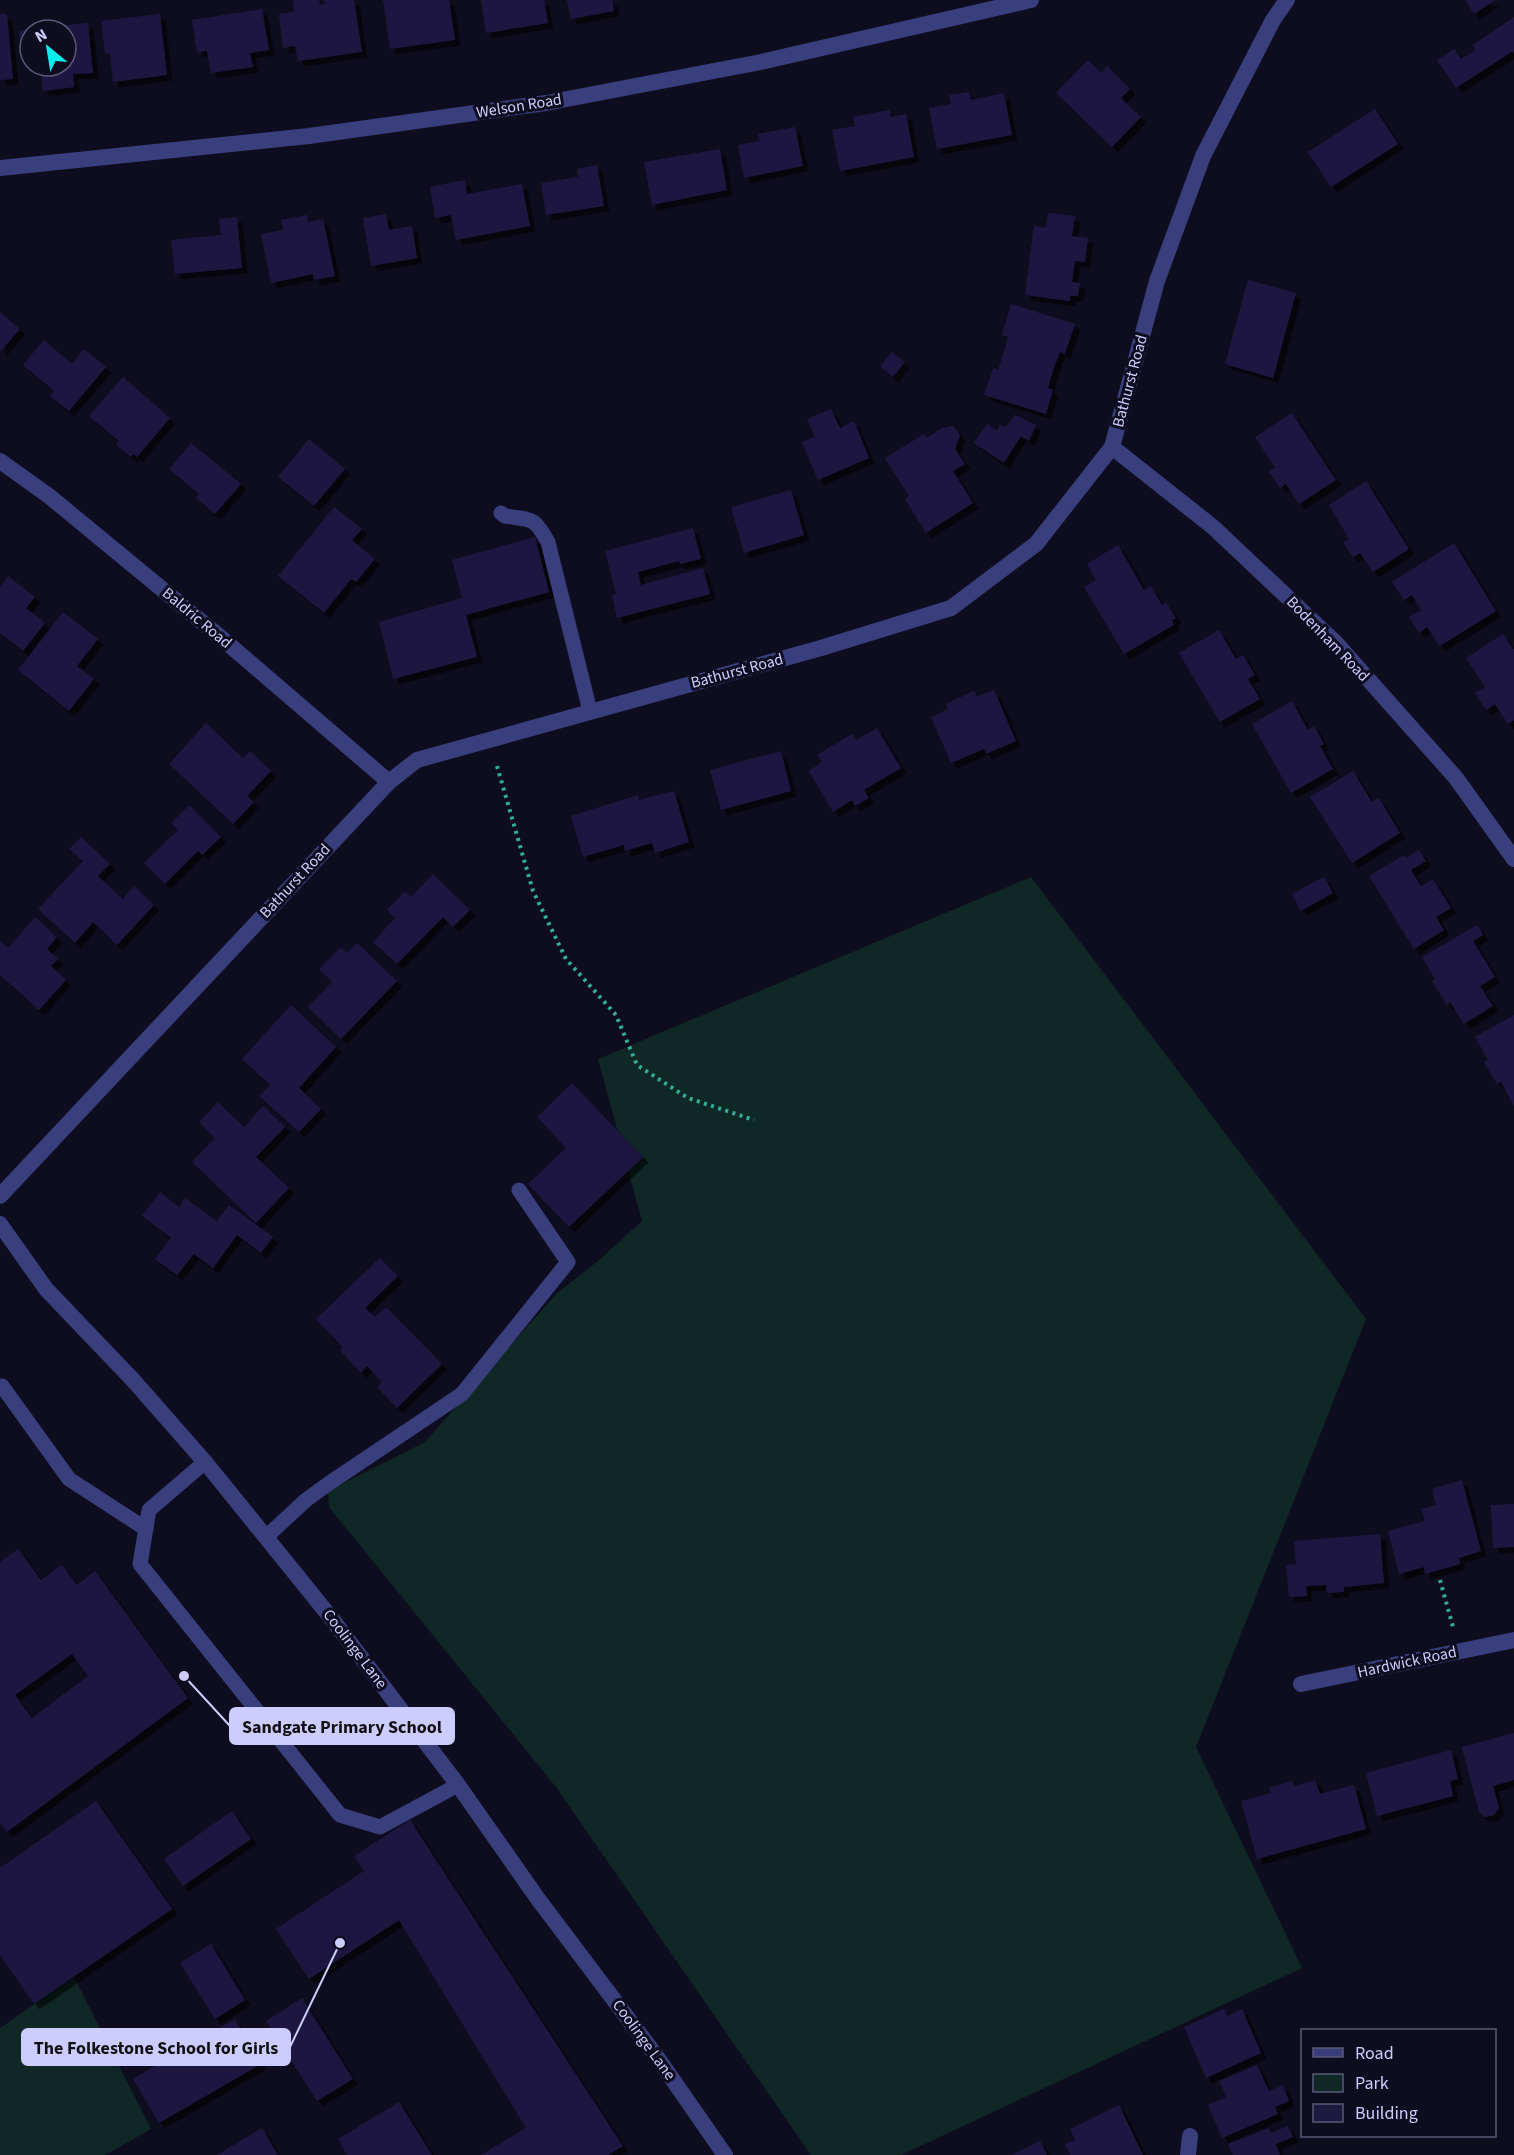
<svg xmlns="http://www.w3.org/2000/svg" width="1514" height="2155" font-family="'Source Sans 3',sans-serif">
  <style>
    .green { fill: #102825 }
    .building { fill: #1d193f; fill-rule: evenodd; filter: url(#shadow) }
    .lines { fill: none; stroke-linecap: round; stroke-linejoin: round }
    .path { stroke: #31ad98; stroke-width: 4; stroke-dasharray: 3 4.5; stroke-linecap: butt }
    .service { stroke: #393e7c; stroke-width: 15 }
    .minor { stroke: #393e7c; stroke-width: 16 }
    .labels { text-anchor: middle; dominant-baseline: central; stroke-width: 6; stroke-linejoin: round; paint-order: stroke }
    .street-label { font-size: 16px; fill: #ccccfe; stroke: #0e0d1f }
    .leader { fill: none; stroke: #ccccfe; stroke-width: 2 }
    .callout-dot { fill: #ccccfe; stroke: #0e0d1f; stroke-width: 2 }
    .callout { fill: #ccccfe; stroke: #ccccfe; stroke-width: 2 }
    .callout-label { font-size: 18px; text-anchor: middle; font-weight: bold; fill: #111 }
  </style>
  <defs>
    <filter id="shadow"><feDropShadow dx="5.5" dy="5.5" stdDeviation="0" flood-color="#0009"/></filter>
  </defs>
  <rect width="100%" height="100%" fill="#0e0d1f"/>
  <!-- green -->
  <g class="green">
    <path d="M1031 877 1366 1319 1196 1747 1302 1968 901 2155H811L556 1787 329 1507 328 1491 425 1442 557 1293 598 1261 642 1221 598 1059Z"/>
    <path d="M74 1977 151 2129 105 2155H0V2028Z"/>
  </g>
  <!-- building -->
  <g class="building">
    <path d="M293 0H319L320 5 325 4 324 0H354L362 52 298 61 295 46 283 48 279 14 294 12Z"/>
    <path d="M383 0H449L455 40 390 49Z"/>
    <path d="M481 0H544L548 23 486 33Z"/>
    <path d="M567 0H612L614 11 571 19Z"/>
    <path d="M1465 0H1495L1474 14Z"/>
    <path d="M262 9 269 50 250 53 253 67 211 73 207 51 197 52 192 20Z"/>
    <path d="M0 14H7L13 79 0 80Z"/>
    <path d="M160 14 167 75 113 82 110 53 105 54 101 21Z"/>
    <path d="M1514 17V53L1513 51 1456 88 1437 60 1454 49 1461 59 1476 50 1473 45Z"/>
    <path d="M88 23 93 73 73 74 74 87 43 91 40 66H66V30H39V28Z"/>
    <path d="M30 29V53L21 54 19 31Z"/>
    <path d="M1088 60 1101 73 1107 66 1130 89 1121 98 1141 117 1112 147 1056 93Z"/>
    <path d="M969 92 971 100 1004 93 1012 135 937 149 929 108 951 104 949 95Z"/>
    <path d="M1375 109 1398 144 1331 187 1308 152Z"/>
    <path d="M889 110 891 117 906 114 914 157 840 171 832 130 855 126 853 117Z"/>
    <path d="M795 127 803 166 744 178 738 145 760 141 758 134Z"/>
    <path d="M720 149 727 190 652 205 644 162Z"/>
    <path d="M597 165 604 206 546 215 541 183 578 177 577 169Z"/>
    <path d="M465 180 467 194 522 184 530 226 456 240 451 215 435 218 430 187Z"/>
    <path d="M1048 213 1075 216 1072 236 1088 238 1085 262 1075 261 1072 282 1080 283 1078 296H1070V301L1025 295 1034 226 1046 228Z"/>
    <path d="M386 214 389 230 412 226 417 258 371 266 363 218Z"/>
    <path d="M307 215 308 222 323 219 335 276 314 280 313 274 271 283 261 234 283 230 281 220Z"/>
    <path d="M237 217 242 268 175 274 171 240 221 235 219 219Z"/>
    <path d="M1248 280 1296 293 1273 378 1225 364Z"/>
    <path d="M1011 304 1075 324 1065 354 1060 352 1053 370 1048 388 1053 390 1046 414 984 395 993 368 998 370 1003 355 1008 337 1002 335Z"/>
    <path d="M0 312 20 329 0 352Z"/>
    <path d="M44 340 72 364 84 349 106 367 69 411 50 396 54 391 23 365Z"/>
    <path d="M892 352 905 362 893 377 880 366Z"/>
    <path d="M123 377 170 418 137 457 134 454 131 457 116 445 119 441 89 416Z"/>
    <path d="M831 409 840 428 854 421 869 458 818 480 802 442 815 437 807 419Z"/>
    <path d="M1292 413 1336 480 1299 504 1286 484 1280 488 1269 472 1275 467 1255 437Z"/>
    <path d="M1015 415 1036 425 1029 441 1021 436 1004 463 974 443 987 424 997 431 1000 425 1006 427Z"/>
    <path d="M953 426 960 435 955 449 965 464 953 471 973 503 926 533 905 499 909 496 885 458 924 434 927 438 942 428Z"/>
    <path d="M309 439 345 469 314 506 278 477Z"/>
    <path d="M191 443 241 484 215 514 196 498 199 494 169 469Z"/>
    <path d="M1366 481 1409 549 1373 572 1360 553 1353 557 1343 542 1349 539 1329 505Z"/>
    <path d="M791 490 804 535 744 553 731 507Z"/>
    <path d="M334 507 362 529 352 540 375 559 356 582 351 579 324 613 278 576Z"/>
    <path d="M693 528 701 559 680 564 679 561 638 572 641 585 703 568 710 594 617 618 612 595 616 594 605 551Z"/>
    <path d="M535 537 549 592 466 615 477 657 393 679 379 622 462 598 452 560Z"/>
    <path d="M1454 543 1496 611 1440 646 1427 627 1419 633 1409 617 1421 610 1412 595 1404 600 1392 582Z"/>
    <path d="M1118 545 1144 590 1151 586 1162 605 1166 602 1176 618 1172 620 1174 625 1124 654 1084 587 1096 580 1087 564Z"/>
    <path d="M8 576 35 597 26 608 45 623 23 651 0 633V587Z"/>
    <path d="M63 612 98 639 77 666 94 679 69 711 18 670Z"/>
    <path d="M1219 630 1236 659 1243 655 1255 675 1248 679 1260 699 1220 722 1179 653Z"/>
    <path d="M1503 634 1514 650V720L1508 724 1495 704 1486 710 1475 693 1485 687 1466 658Z"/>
    <path d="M994 690 1016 741 986 754 984 749 951 763 931 717 948 709 946 704 974 691 977 697Z"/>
    <path d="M1292 701 1308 730 1314 726 1324 744 1320 746 1333 769 1291 793 1252 724Z"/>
    <path d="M206 723 243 758 250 751 271 771 247 796 254 802 233 824 169 764Z"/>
    <path d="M877 728 901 768 864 790 869 798 855 806 852 800 833 812 809 771 822 762 817 755 852 734 856 740Z"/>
    <path d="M781 751 791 791 721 810 710 770Z"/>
    <path d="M1353 771 1372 802 1379 798 1400 833 1352 863 1310 797Z"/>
    <path d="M674 791 689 842 655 853 652 843 625 851 624 845 583 857 571 816 638 795 639 800Z"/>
    <path d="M189 805 221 837 202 855 198 851 165 884 144 863 178 830 171 823Z"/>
    <path d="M81 837 110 864 98 876 123 899 134 886 154 905 117 945 93 922 75 943 38 909 83 861 69 849Z"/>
    <path d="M1419 850 1426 861 1411 870 1421 886 1433 879 1451 908 1436 917 1444 930 1414 949 1369 876 1404 855 1406 858Z"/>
    <path d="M433 874 470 910 453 927 443 917 397 964 373 942 395 918 387 910 405 891 411 897Z"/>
    <path d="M1324 877 1333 893 1301 911 1292 894Z"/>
    <path d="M35 917 57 937 47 949 58 959 51 966 66 980 39 1010 0 975V941L8 948Z"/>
    <path d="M1477 925 1483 935 1473 941 1495 977 1480 986 1493 1006 1464 1024 1450 1002 1447 1005 1432 981 1435 979 1422 957Z"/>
    <path d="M357 943 397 981 341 1039 308 1007 332 982 319 969 341 947 347 953Z"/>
    <path d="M291 1005 336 1047 299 1088 321 1109 299 1132 259 1096 270 1085 242 1059Z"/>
    <path d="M1514 1015V1106L1501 1082 1497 1084 1484 1062 1488 1060 1475 1037Z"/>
    <path d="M572 1083 643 1157 569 1227 528 1184 566 1148 537 1117Z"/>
    <path d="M218 1102 244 1127 263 1106 285 1127 256 1157 289 1188 256 1223 192 1162 215 1138 199 1122Z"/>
    <path d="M160 1192 179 1207 185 1198 217 1221 229 1205 273 1237 261 1253 237 1235 213 1268 194 1254 177 1275 155 1259 171 1238 142 1216Z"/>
    <path d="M380 1258 398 1276 365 1308 375 1317 386 1307 442 1364 397 1408 377 1387 382 1382 367 1366 361 1373 340 1350 343 1347 316 1319Z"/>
    <path d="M1462 1480 1481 1551 1459 1558 1460 1564 1425 1574 1424 1567 1399 1574 1388 1531 1425 1521 1421 1509 1436 1505 1432 1489Z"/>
    <path d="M1514 1504V1547L1493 1548 1491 1505Z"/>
    <path d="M1380 1534 1384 1583 1344 1587V1592L1327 1593 1326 1585 1306 1586 1307 1596 1289 1597 1286 1565 1296 1564 1294 1541Z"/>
    <path d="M18 1549 41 1580 62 1565 77 1585 95 1571 188 1698 7 1832 0 1823V1562ZM72 1654 88 1676 32 1718 15 1695Z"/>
    <path d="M1514 1733V1780L1493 1786 1499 1808 1494 1815 1485 1817 1479 1812 1462 1747Z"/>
    <path d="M1451 1750 1458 1779 1450 1781 1453 1796 1377 1816 1366 1773Z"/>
    <path d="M1315 1780 1320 1794 1354 1785 1366 1829 1257 1859 1241 1801 1271 1793 1269 1788 1292 1781 1294 1786Z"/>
    <path d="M96 1801 172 1909 34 2004 0 1955V1868Z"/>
    <path d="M232 1811 251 1839 183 1886 164 1859Z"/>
    <path d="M410 1820 472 1915 623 2146 608 2155H481L526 2128 399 1920 309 1979 276 1929 364 1871 354 1856Z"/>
    <path d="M211 1944 245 2000 215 2019 180 1963Z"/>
    <path d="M302 1998 353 2079 317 2101 266 2021Z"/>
    <path d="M1224 2009 1227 2016 1242 2009 1261 2053 1206 2078 1184 2027Z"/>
    <path d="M235 2019 261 2064 159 2123 133 2079Z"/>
    <path d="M1257 2065 1269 2091 1283 2085 1289 2101 1275 2107 1278 2114 1222 2138 1208 2105 1226 2097 1219 2081Z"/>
    <path d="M399 2102 432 2155H347L338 2139Z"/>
    <path d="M1119 2105 1143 2155H1070L1065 2144 1075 2140 1070 2129Z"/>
    <path d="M1288 2126 1293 2137 1276 2144 1280 2155H1233L1228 2144 1269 2128 1271 2133Z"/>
    <path d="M262 2128 278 2155H217Z"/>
    <path d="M1040 2141 1047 2155H1012Z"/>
  </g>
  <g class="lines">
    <!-- path -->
    <g class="path">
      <path d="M497 766 533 891 566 959 616 1015 637 1065 688 1098 754 1120"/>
      <path d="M1440 1580 1453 1627"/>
    </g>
    <!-- service -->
    <g class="service">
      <path d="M501 513 505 516C533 520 534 517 548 542L590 711"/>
      <path d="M0 1388 2 1386 69 1479 146 1529"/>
      <path d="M205 1462 149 1510 140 1564 340 1815 380 1827 458 1785"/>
      <path d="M266 1537 306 1500 328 1484 462 1394 568 1262 519 1190"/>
    </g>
    <!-- minor -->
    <g class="minor">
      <path d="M0 168 309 136 546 103 761 62 1031 0"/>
      <path d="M1112 447 1213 527 1336 643 1456 778 1514 859"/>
      <path d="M0 461 49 496 219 636 389 782"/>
      <path d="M0 1196 389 782 417 760 821 648 951 608 1036 544 1112 447 1157 281 1203 156 1273 20 1287 0"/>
      <path d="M0 1224 46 1289 133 1380 205 1462 332 1619 458 1785 538 1899 657 2057 725 2155"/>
      <path d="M1301 1684 1514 1640"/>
      <path d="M1188 2155 1190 2136"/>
    </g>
  </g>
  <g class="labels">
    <!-- street labels -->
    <g class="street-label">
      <text transform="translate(519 106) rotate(-9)">Welson Road</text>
      <text transform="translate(1130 381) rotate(-75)">Bathurst Road</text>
      <text transform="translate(197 618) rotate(40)">Baldric Road</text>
      <text transform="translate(1328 639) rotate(46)">Bodenham Road</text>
      <text transform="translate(737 671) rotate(-15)">Bathurst Road</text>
      <text transform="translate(295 881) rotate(-47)">Bathurst Road</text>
      <text transform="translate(355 1649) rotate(53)">Coolinge Lane</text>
      <text transform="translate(1407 1662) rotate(-12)">Hardwick Road</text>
      <text transform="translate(644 2040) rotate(54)">Coolinge Lane</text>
    </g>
  </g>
  <!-- callouts -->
  <path class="leader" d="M184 1676L230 1726M340 1943L290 2047"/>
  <g class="callout-dot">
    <circle cx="184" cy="1676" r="6"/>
    <circle cx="340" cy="1943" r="6"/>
  </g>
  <g class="callout">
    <rect x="230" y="1708" width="224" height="36" rx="6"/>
    <rect x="22" y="2029" width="268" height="36" rx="6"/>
  </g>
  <g class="callout-label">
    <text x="342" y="1733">Sandgate Primary School</text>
    <text x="156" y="2054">The Folkestone School for Girls</text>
  </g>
  <!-- legend -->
  <rect x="1301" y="2029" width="195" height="108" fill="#0e0d1f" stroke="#5a5978" stroke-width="1.5"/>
  <rect x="1313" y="2048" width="30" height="9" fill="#393e7c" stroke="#5a5978" stroke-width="1.5"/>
  <text x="1355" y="2059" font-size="18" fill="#ccccfe">Road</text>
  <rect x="1313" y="2074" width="30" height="18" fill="#102825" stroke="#5a5978" stroke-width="1.5"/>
  <text x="1355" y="2089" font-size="18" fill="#ccccfe">Park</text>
  <rect x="1313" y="2104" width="30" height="18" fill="#1d193f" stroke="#5a5978" stroke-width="1.5"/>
  <text x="1355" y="2119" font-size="18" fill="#ccccfe">Building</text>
  <!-- north arrow -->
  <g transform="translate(48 48) rotate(330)"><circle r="28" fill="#0e0d1f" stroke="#5a5978" stroke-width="1.5"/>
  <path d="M0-4.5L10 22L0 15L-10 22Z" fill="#07efec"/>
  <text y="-9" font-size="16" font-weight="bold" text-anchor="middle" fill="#ccccfe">N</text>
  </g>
</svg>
